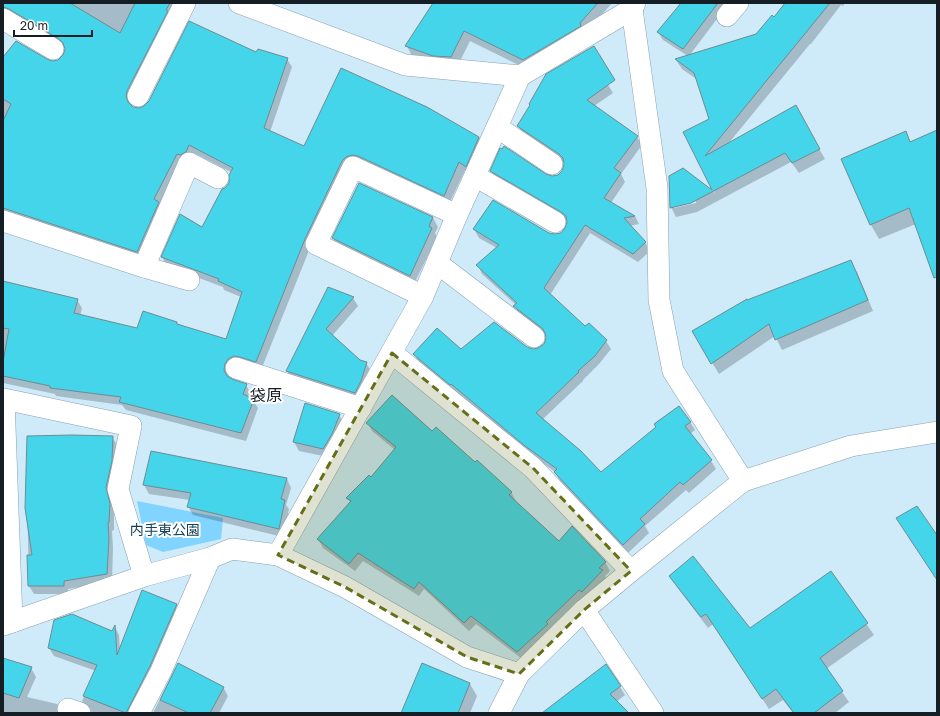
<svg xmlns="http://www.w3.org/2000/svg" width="940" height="716" font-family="'Golos Text','Noto Sans JP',sans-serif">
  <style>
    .green { fill: #81d4ff }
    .shadow { fill: #0003; fill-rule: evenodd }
    .building { fill: #45d5ea; stroke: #6d8c91 }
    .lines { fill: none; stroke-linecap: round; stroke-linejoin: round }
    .street-casing { stroke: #89a2b0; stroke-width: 22 }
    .street { stroke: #fff; stroke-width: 21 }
    .marked { fill: #656f17; fill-opacity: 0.2; stroke: #656f17; stroke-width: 3; stroke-dasharray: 8 5; stroke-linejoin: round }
    .labels { text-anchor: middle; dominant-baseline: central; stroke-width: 4; stroke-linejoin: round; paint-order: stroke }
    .park-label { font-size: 14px; fill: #124056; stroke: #fff }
    .quarter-label { font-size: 16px; fill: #141e24; stroke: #fff }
  </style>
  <rect width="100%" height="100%" fill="#cfeaf9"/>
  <!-- green -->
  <path class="green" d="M137 501 223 518 221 539 163 552 146 545Z"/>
  <!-- shadow -->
  <g class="shadow">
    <path d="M3 3H179L132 100 131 106 133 108 139 109 257 53 287 59 292 67 270 132 305 147 479 137 484 146 471 175 465 170 449 204 364 165 310 248 261 370 229 373V378L246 385 251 394 249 398 253 400 258 408 246 441 126 410 122 405 56 396 55 394 3 383V282L77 300 82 308 80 316 138 329 177 325 227 340 241 297 224 290 223 287 167 266 162 257 203 228 225 189 230 184 231 172 194 153 142 260 3 210V59L52 62 59 61 64 55 66 48 15 17 3 16Z"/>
    <path d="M435 3H612L585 34 529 70 470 41 457 67 412 56 407 46Z"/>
    <path d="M682 3H729L689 56 756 34 774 18 786 3H845L843 6 841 5 811 44H810L728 144 795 107 825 159 799 173 791 162 697 212 676 217 671 207 683 170 715 193 684 133 710 120 698 80 682 69 676 60 688 56 663 40 658 32ZM696 201V203L674 208V206Z"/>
    <path d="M608 85 613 93 594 106 637 137 642 145 621 174 625 182 611 203 635 216 639 224 630 226 645 242 650 251 638 262 590 233 550 295 585 328 606 341 611 349 599 364 583 380V381L543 419 601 474 690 422 695 430 690 434 711 461 716 469 689 493 686 490 645 526 649 533 628 553 560 481 555 472 531 454 419 363 414 354 527 348 533 350 539 349 545 345 547 335 519 314 514 306 516 305 482 274 478 265 497 248 479 238 474 229 549 233 555 235 561 233 566 229 567 220 496 179 491 171 545 175 552 177 558 175 563 172 565 164 564 162 523 134 518 126Z"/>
    <path d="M937 131V270L916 224 879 239 871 225 905 132 911 142Z"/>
    <path d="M359 184 433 218 438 227 435 233 437 237 414 284 338 247 333 238Z"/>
    <path d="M850 261 857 272 873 311 782 350 775 336 719 374 699 341 747 302Z"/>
    <path d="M329 288 353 298 358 306 332 336 359 361 366 363 371 371 360 401 292 380 287 371Z"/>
    <path d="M306 404 339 415 344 423 328 457 299 451 294 442Z"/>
    <path d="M368 423 432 432 475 463 511 492 516 501 515 502 560 543 605 562 610 571 605 576 607 579 522 659 476 624 469 631 424 589 419 596 363 561 355 571 323 548 318 539 351 503 347 498 371 478 395 450 372 431Z"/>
    <path d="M112 437 117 445 110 496 114 513V530L112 531 113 548 112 582 68 589V594H34L29 586 27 498Z"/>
    <path d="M287 479 291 488 286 505 289 509 283 537 193 515 188 506 190 500 149 494 144 485Z"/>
    <path d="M831 572 874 635 826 669 849 702 835 713H793L783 700 769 709 713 624 708 628 677 587 670 576 750 629Z"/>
    <path d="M176 605 181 613 134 713H93L87 709 82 701 96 671 54 656 49 648 112 633 115 627 119 635 120 650Z"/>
    <path d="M3 659 31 668 36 677 27 697 57 704 62 713H3Z"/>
    <path d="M178 664 223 687 228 696 219 713H153Z"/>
    <path d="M423 664 470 684 477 696 470 713H402Z"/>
    <path d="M606 665 625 695 616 702 628 713H561Z"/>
  </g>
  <!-- building -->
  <g class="building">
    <path d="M3 3H70L120 33 135 3H170L166 10 168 11 127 91 126 96 128 102 133 107 139 108 144 106 149 101 189 21 256 52 258 49 288 58 264 128 304 146 341 68 427 107 479 137 466 167 459 162 444 196 358 156 352 155 346 157 342 161 305 239 256 362 240 357 234 356 228 359 225 364 224 370 227 376 232 379 247 384 243 394 254 399 241 433 119 402 121 397 50 388V386L3 376V362L9 329 3 328V281L78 299 74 313 137 328 143 311 177 322V324L226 339 242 292 218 281 219 279 161 257 180 214 202 227 222 189 225 188 229 183V175L233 168 189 145 186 152 180 155 177 154 154 199 159 202 137 252 3 208V121L11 104 3 99V57L16 41 47 59 52 61 58 60 63 55 65 49 63 43 59 39 9 9 3 7Z"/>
    <path d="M433 3H598L580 23 581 26 523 60 464 31 451 57 433 56 405 46Z"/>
    <path d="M681 3H718L683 49 657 32Z"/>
    <path d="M785 3H830L705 156 796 105 820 149 792 163 785 153 691 203 670 208 669 176 683 168 712 190 683 132 709 119 694 73 675 59 756 34 772 15 774 17Z"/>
    <path d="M594 46 615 80 587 100 638 136 614 168 621 173 604 198 635 216 624 218 646 242 633 254 585 225 544 288 585 326 589 323 607 340 595 356 578 371 579 372 536 413 581 451 601 472 656 427 654 424 679 406 691 422 685 426 712 460 683 485 680 482 640 519 645 524 623 545 554 472 557 469 525 446 451 384 450 385 413 354 437 328 461 349 494 322 527 347 533 349 538 348 544 344 546 338 545 333 542 328 513 306 517 303 476 265 499 245 473 229 493 200 549 233 555 234 561 233 565 228 567 222 566 216 561 212 490 171 500 148 502 149 504 146 546 174 552 176 558 175 562 171 564 164 563 158 559 154 517 126 530 105 529 104 546 74Z"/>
    <path d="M937 130V277L934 278 909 208 870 225 841 159 906 131 910 142Z"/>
    <path d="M359 183 433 217 429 226 432 228 410 276 332 238Z"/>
    <path d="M851 260 868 300 775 340 769 324 711 364 692 331 747 299V300Z"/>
    <path d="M328 287 354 297 326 329 360 360 367 362 361 381 355 393 286 371Z"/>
    <path d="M392 395 432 431 436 427 475 462 477 460 512 492 509 495 559 541 572 526 606 562 599 568 603 570 582 592 579 590 546 622 548 624 517 652 471 616 464 623 419 582 414 589 358 553 349 564 317 539 351 501 346 498 369 475 371 477 396 447 366 423Z"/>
    <path d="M305 403 340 414 332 434 323 449 293 442Z"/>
    <path d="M72 435 113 436 112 461 106 487 110 504 109 522H108L109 539 107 574 64 581V586H28L27 555H32L25 508 27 436Z"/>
    <path d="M151 451 287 478 281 499 285 500 279 529 187 507 191 493 143 485Z"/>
    <path d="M917 506 937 535V580L896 518Z"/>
    <path d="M693 556 750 628 831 571 868 623 820 658 843 691 814 713H794L776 689 762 699 706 614 701 617 669 576Z"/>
    <path d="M142 590 177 604 150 666 126 713 83 696 97 665 48 648 54 620 72 614 112 631 115 625 117 655Z"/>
    <path d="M3 658 32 667 19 698 3 693Z"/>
    <path d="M178 663 224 687 210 713H189L160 700Z"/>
    <path d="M422 663 470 683 458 713H401Z"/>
    <path d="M606 664 621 686 610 694 629 713H542Z"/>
  </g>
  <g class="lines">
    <!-- street casing -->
    <g class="street-casing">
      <g id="street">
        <path d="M239 3 405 65 520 76"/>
        <path d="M632 9 657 188 659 300 673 371 743 481"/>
        <path d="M727 16 738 3"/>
        <path d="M3 19 53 49"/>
        <path d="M138 96 185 3"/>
        <path d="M497 127 552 164"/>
        <path d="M475 176 555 222"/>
        <path d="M3 221 144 267 189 280"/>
        <path d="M437 263 534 337"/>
        <path d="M144 267 189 163 218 178"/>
        <path d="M423 296 316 244 353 167 457 215"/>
        <path d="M392 353 533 468 631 571"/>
        <path d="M236 368 361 408"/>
        <path d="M278 555 345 587 467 657 519 674"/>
        <path d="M584 610 653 713"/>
        <path d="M12 622 4 399 131 426 118 489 144 576"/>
        <path d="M3 625 144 576 210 558 232 549 278 555 423 296 457 215 520 76 632 9 635 3"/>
        <path d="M68 709 80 713"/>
        <path d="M139 713 161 671 210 558"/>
        <path d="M499 713 519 674 584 610 631 571 743 481 851 446 937 432"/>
      </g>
    </g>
    <!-- street -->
    <use href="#street" class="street"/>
  </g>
  <!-- marked area -->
  <path class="marked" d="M392 353 533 468 631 571 584 610 519 674 467 657 345 587 278 555Z"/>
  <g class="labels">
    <!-- park labels -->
    <g class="park-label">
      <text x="165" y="529">内手東公園</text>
    </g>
    <!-- quarter labels -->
    <g class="quarter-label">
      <text x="266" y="395">袋原</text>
    </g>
  </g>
  <!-- border -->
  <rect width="940" height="716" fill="none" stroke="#141e24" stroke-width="8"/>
  <!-- scale -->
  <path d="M14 30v6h78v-6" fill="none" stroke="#141e24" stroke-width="2"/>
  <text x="20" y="30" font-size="12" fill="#141e24" stroke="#ffffff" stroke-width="3" paint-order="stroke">20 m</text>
</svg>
